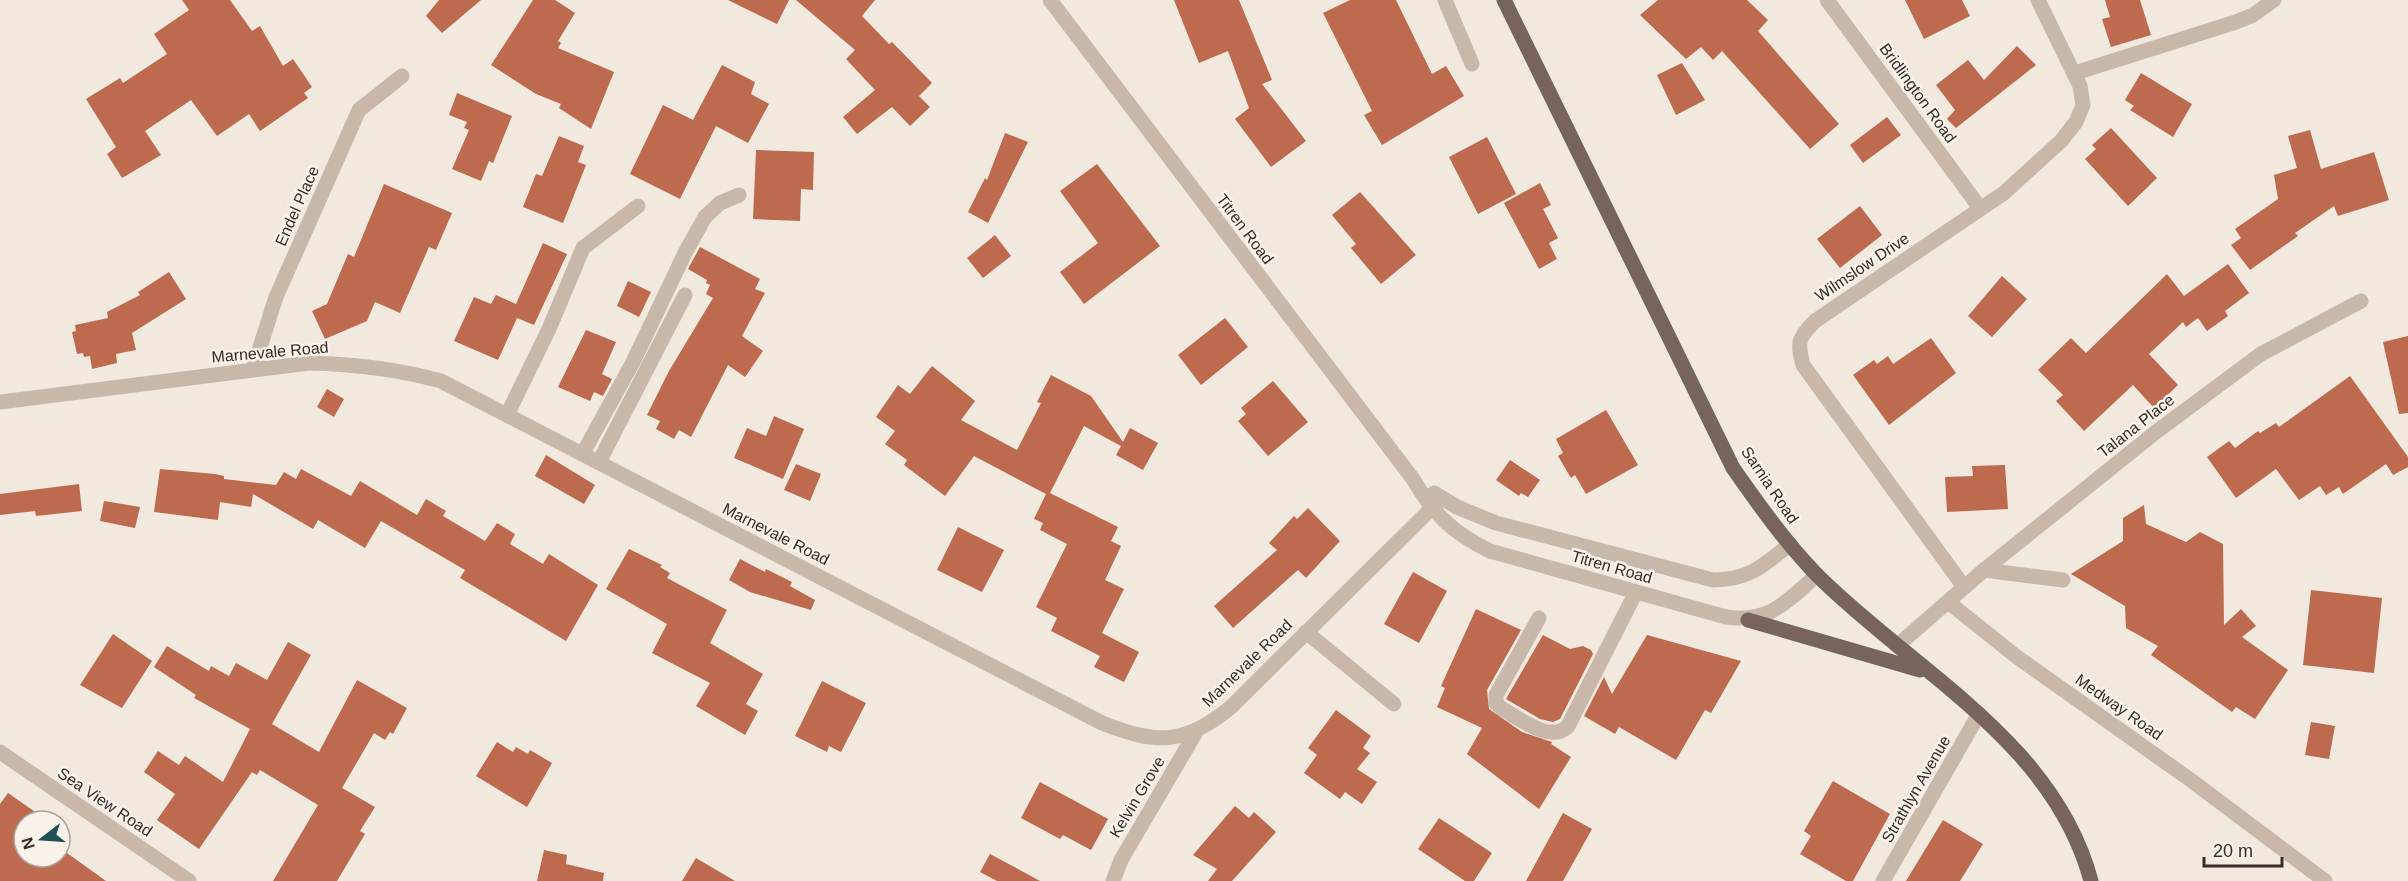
<svg xmlns="http://www.w3.org/2000/svg" width="2408" height="881" font-family="Arial,sans-serif">
  <style>
    .building { fill: #bd6a4f }
    .lines { fill: none; stroke-linecap: round; stroke-linejoin: round }
    .minor { stroke: #c8b8aa; stroke-width: 15 }
    .major { stroke: #77655c; stroke-width: 15 }
    .labels { text-anchor: middle; dominant-baseline: central; stroke-width: 5; stroke-linejoin: round; paint-order: stroke }
    .street-label { font-size: 16px; fill: #362d29; stroke: #f8f2ea }
  </style>
  <rect width="100%" height="100%" fill="#f1e8de"/>
  <!-- building -->
  <g class="building">
    <path d="M182 0H230L252 31 260 26 283 66 293 59 312 87 304 93 308 98 260 131 249 114 217 136 191 100 145 131 161 155 122 178 107 154 116 147 86 99 120 78 123 83 167 54 154 34 189 10Z"/>
    <path d="M439 0H481L442 33 426 16Z"/>
    <path d="M533 0H555L575 13 558 41 561 43 558 48 614 72 591 129 559 108 561 104 536 94 491 65Z"/>
    <path d="M728 0H789L777 24Z"/>
    <path d="M796 0H875L862 16 889 44 892 42 932 83 919 96 930 107 910 126 892 107 857 134 843 117 875 90 846 59 855 50Z"/>
    <path d="M1174 0H1239L1272 80 1262 84 1306 141 1271 167 1235 119 1249 108 1228 51 1199 63Z"/>
    <path d="M1350 0H1396L1432 74 1446 66 1464 96 1382 145 1364 115 1372 111 1323 13Z"/>
    <path d="M1658 0H1747L1768 20 1758 31 1839 124 1810 149 1722 51 1713 60 1701 47 1686 59 1640 15Z"/>
    <path d="M1905 0H1962L1970 16 1924 39Z"/>
    <path d="M2105 0H2140L2151 35 2111 47 2102 19 2110 17Z"/>
    <path d="M2017 46 2036 65 1956 128 1947 119 1955 110 1936 85 1968 60 1984 80Z"/>
    <path d="M1682 63 1705 100 1676 115 1657 75Z"/>
    <path d="M722 65 755 82 751 94 769 104 748 143 716 126 680 199 630 174 663 105 693 120Z"/>
    <path d="M2141 73 2192 104 2173 137 2130 110 2134 106 2125 100Z"/>
    <path d="M457 93 512 116 493 163 489 161 481 181 452 169 469 130 464 128 467 122 449 115Z"/>
    <path d="M1887 117 1901 135 1863 163 1850 145Z"/>
    <path d="M2111 128 2157 178 2128 206 2085 159 2096 149 2092 145Z"/>
    <path d="M2310 130 2321 169 2374 152 2389 200 2338 216 2334 206 2295 233 2298 236 2250 270 2231 245 2241 238 2235 229 2278 199 2274 175 2297 168 2288 136Z"/>
    <path d="M1005 133 1028 142 988 223 968 212 985 178 987 180Z"/>
    <path d="M559 136 584 146 578 162 586 165 563 223 523 207 536 174 542 176Z"/>
    <path d="M1487 137 1516 194 1478 214 1449 157Z"/>
    <path d="M756 150 814 152 813 190 801 189 800 221 753 219Z"/>
    <path d="M1097 164 1160 246 1084 304 1060 272 1098 243 1060 191Z"/>
    <path d="M1540 183 1551 205 1543 209 1558 238 1549 243 1557 259 1539 269 1504 203Z"/>
    <path d="M384 184 452 213 436 250 429 247 400 313 375 302 367 321 325 339 312 311 327 304 348 254 354 257Z"/>
    <path d="M1360 192 1416 255 1381 284 1351 248 1356 244 1332 215Z"/>
    <path d="M1860 206 1882 235 1840 268 1817 239Z"/>
    <path d="M995 235 1011 256 983 278 967 258Z"/>
    <path d="M543 243 567 254 534 325 517 318 498 360 454 341 474 297 491 304 496 295 516 304Z"/>
    <path d="M700 247 760 279 755 289 765 293 742 336 763 351 745 377 728 365 691 437 679 430 674 439 656 429 660 421 647 415 669 371 713 298 706 294 710 285 706 283 707 280 688 269Z"/>
    <path d="M2228 264 2249 293 2225 311 2228 316 2207 331 2198 318 2186 327 2183 322 2149 354 2178 385 2154 408 2133 385 2084 431 2056 401 2063 395 2038 370 2071 338 2086 353 2167 274 2184 296Z"/>
    <path d="M169 272 186 299 132 333 136 350 116 354 117 363 92 369 90 356 84 357 83 353 77 354 72 332 76 331 75 325 108 318 107 312 140 295 138 292Z"/>
    <path d="M2002 276 2027 299 1992 337 1968 316Z"/>
    <path d="M628 281 651 292 639 317 617 306Z"/>
    <path d="M1225 318 1248 347 1201 385 1178 355Z"/>
    <path d="M586 330 616 342 602 374 612 379 603 396 594 392 590 401 558 387Z"/>
    <path d="M2408 336V413L2399 414 2383 342Z"/>
    <path d="M1931 338 1956 373 1889 425 1853 375 1874 360 1877 364 1888 356 1893 364Z"/>
    <path d="M932 366 975 401 961 420 1017 450 1041 403 1037 402 1051 375 1091 396 1123 442 1130 428 1158 443 1143 470 1116 455 1121 446 1084 426 1050 493 1118 527 1111 541 1121 546 1105 580 1124 589 1102 633 1139 652 1124 682 1094 667 1100 656 1051 631 1057 618 1036 607 1067 544 1040 530 1043 523 1034 519 1046 494 974 456 945 496 904 465 907 460 885 444 895 431 876 417 898 385 910 394Z"/>
    <path d="M2350 376 2408 457V467L2393 475 2386 464 2343 494 2339 487 2326 495 2320 486 2299 500 2276 469 2236 498 2207 457 2229 441 2235 448 2258 431 2260 433 2276 423 2279 427Z"/>
    <path d="M1273 381 1308 422 1268 456 1238 421 1246 414 1241 408Z"/>
    <path d="M327 389 344 399 334 417 317 407Z"/>
    <path d="M1606 410 1638 465 1586 494 1575 475 1571 478 1558 456 1563 453 1556 439Z"/>
    <path d="M774 416 804 429 783 479 734 458 747 428 766 436Z"/>
    <path d="M546 455 595 485 584 504 535 476Z"/>
    <path d="M1510 460 1540 480 1528 497 1521 493 1519 496 1496 480Z"/>
    <path d="M796 464 821 474 810 501 784 490Z"/>
    <path d="M2005 465 2008 509 1947 512 1945 477 1973 476 1972 466Z"/>
    <path d="M160 469 215 474 224 476V479L276 485 284 472 296 479 301 469 351 496 360 481 417 515 426 499 446 511 443 516 485 541 497 523 515 534 510 544 543 564 549 554 598 585 566 641 460 578 465 570 381 521 365 548 318 520 313 529 253 494 251 507 220 502 218 520 154 512Z"/>
    <path d="M79 484 82 511 36 516 35 511 0 515V494Z"/>
    <path d="M104 501 140 507 135 528 100 521Z"/>
    <path d="M2144 505 2146 524 2186 542 2200 532 2223 544 2224 625 2241 609 2256 626 2242 637 2288 670 2255 719 2236 707 2232 712 2151 655 2158 646 2126 628 2125 606 2071 574 2123 541V518Z"/>
    <path d="M1308 508 1340 541 1306 578 1298 570 1233 628 1214 606 1277 550 1269 543 1294 516 1297 519Z"/>
    <path d="M958 527 1004 550 982 592 937 570Z"/>
    <path d="M629 549 662 565 660 567 670 573 667 578 727 610 710 643 763 674 746 704 758 711 745 735 696 706 710 683 652 653 667 624 606 589Z"/>
    <path d="M740 559 765 572 766 569 792 582 790 586 815 600 811 610 750 592 729 580Z"/>
    <path d="M1413 572 1447 591 1419 643 1384 624Z"/>
    <path d="M2311 590 2382 598 2374 673 2303 665Z"/>
    <path d="M1476 609 1521 630 1487 690 1489 709 1522 732 1552 742 1551 744 1571 757 1539 809 1467 754 1482 728 1437 707 1445 688 1441 686Z"/>
    <path d="M113 634 152 661 122 708 80 685Z"/>
    <path d="M1543 635 1570 649 1583 646 1591 650 1593 654 1560 719 1553 722 1540 719 1506 699Z"/>
    <path d="M1647 635 1741 661 1711 713 1705 710 1676 760 1619 727 1615 734 1584 716 1604 677 1612 694Z"/>
    <path d="M288 642 311 655 272 724 319 752 357 680 407 708 393 734 390 732 385 740 374 733 342 788 375 807 360 831 365 834 337 881H273L318 805 260 770 257 775 252 772 199 849 157 820 175 794 144 772 158 751 179 765 185 756 223 782 250 729 194 698 196 695 154 667 167 646 209 671 211 666 229 676 236 663 267 680Z"/>
    <path d="M822 681 866 703 841 752 829 746 827 752 795 736Z"/>
    <path d="M1336 710 1371 736 1363 748 1370 753 1357 769 1377 782 1362 804 1345 792 1340 799 1304 773 1317 755 1308 748Z"/>
    <path d="M2311 722 2335 726 2329 759 2305 755Z"/>
    <path d="M497 742 513 752 516 747 528 754 530 750 552 763 527 807 476 776Z"/>
    <path d="M1833 781 1890 814 1853 881H1846L1800 854 1811 836 1804 831Z"/>
    <path d="M1040 782 1108 819 1091 850 1063 835 1060 839 1021 818Z"/>
    <path d="M8 793 48 821H23L24 857H60V848L106 881H0V804Z"/>
    <path d="M1235 806 1249 818 1254 812 1276 832 1232 881H1208L1217 869 1193 855Z"/>
    <path d="M1563 813 1592 829 1563 881H1526Z"/>
    <path d="M1439 818 1492 853 1474 881H1465L1418 849Z"/>
    <path d="M1943 820 1983 844 1960 881H1906Z"/>
    <path d="M544 850 567 855 566 864 604 873 603 881H537Z"/>
    <path d="M990 854 1040 881H997L980 872Z"/>
    <path d="M696 858 735 881H682Z"/>
  </g>
  <g class="lines">
    <!-- minor -->
    <g class="minor">
      <path d="M1050 0 1413 479C1434 515 1453 533 1490 551L1726 617C1770 623 1786 602 1817 575"/>
      <path d="M1445 0 1472 64"/>
      <path d="M1827 0 1980 208"/>
      <path d="M2075 73 2236 22 2253 15 2274 0"/>
      <path d="M253 369 276 297 359 110 402 76"/>
      <path d="M0 402 309 363C355 364 397 369 441 381L1102 723C1156 744 1184 746 1231 707L1442 498"/>
      <path d="M507 415 549 329 583 248 638 206"/>
      <path d="M583 453 633 362 685 253 705 217 720 203 739 195"/>
      <path d="M599 462 685 295"/>
      <path d="M1434 493 1457 507 1496 523 1713 580C1749 580 1763 566 1790 544"/>
      <path d="M1984 570 2063 580"/>
      <path d="M1964 587 1803 365C1797 342 1798 338 1815 321L2004 193 2061 141 2076 122 2083 105 2080 86 2038 0"/>
      <path d="M1948 602 2017 657 2192 781 2325 881"/>
      <path d="M1539 618 1496 695V703L1502 709C1521 719 1551 744 1568 726L1636 592"/>
      <path d="M1306 632 1394 704"/>
      <path d="M1897 646 1984 570 2156 432 2261 354 2361 301"/>
      <path d="M0 752 189 881"/>
      <path d="M1113 881 1121 860 1196 732"/>
      <path d="M1883 881 1979 714"/>
    </g>
    <!-- major -->
    <g class="major">
      <path d="M1504 0 1733 468C1759 505 1785 542 1817 575 1913 671 2054 741 2091 881"/>
      <path d="M1748 620 1920 670"/>
    </g>
  </g>
  <g class="labels">
    <!-- street labels -->
    <g class="street-label">
      <text transform="translate(1918 93) rotate(54)">Bridlington Road</text>
      <text transform="translate(297 206) rotate(-66)">Endel Place</text>
      <text transform="translate(1245 229) rotate(53)">Titren Road</text>
      <text transform="translate(1862 267) rotate(-34)">Wilmslow Drive</text>
      <text transform="translate(270 352) rotate(-5)">Marnevale Road</text>
      <text transform="translate(2136 426) rotate(-38)">Talana Place</text>
      <text transform="translate(1770 485) rotate(56)">Sarnia Road</text>
      <text transform="translate(776 534) rotate(27)">Marnevale Road</text>
      <text transform="translate(1612 567) rotate(16)">Titren Road</text>
      <text transform="translate(1247 663) rotate(-44)">Marnevale Road</text>
      <text transform="translate(2119 707) rotate(35)">Medway Road</text>
      <text transform="translate(1916 789) rotate(-60)">Strathlyn Avenue</text>
      <text transform="translate(1137 797) rotate(-59)">Kelvin Grove</text>
      <text transform="translate(105 802) rotate(34)">Sea View Road</text>
    </g>
  </g>
  <!-- north arrow -->
  <g transform="translate(42 839) rotate(253)"><circle r="28" fill="#f8f2ea" stroke="#aaa39d" stroke-width="1.5"/>
  <path d="M0-4.5L10 22L0 15L-10 22Z" fill="#225155"/>
  <text y="-9" font-size="16" font-weight="bold" text-anchor="middle" fill="#362d29">N</text>
  </g>
  <!-- scale -->
  <path d="M2204 857v9h78v-9" fill="none" stroke="#362d29" stroke-width="3"/>
  <text x="2213" y="857" font-size="18" fill="#362d29" stroke="#f8f2ea" stroke-width="4.5" paint-order="stroke">20 m</text>
</svg>
